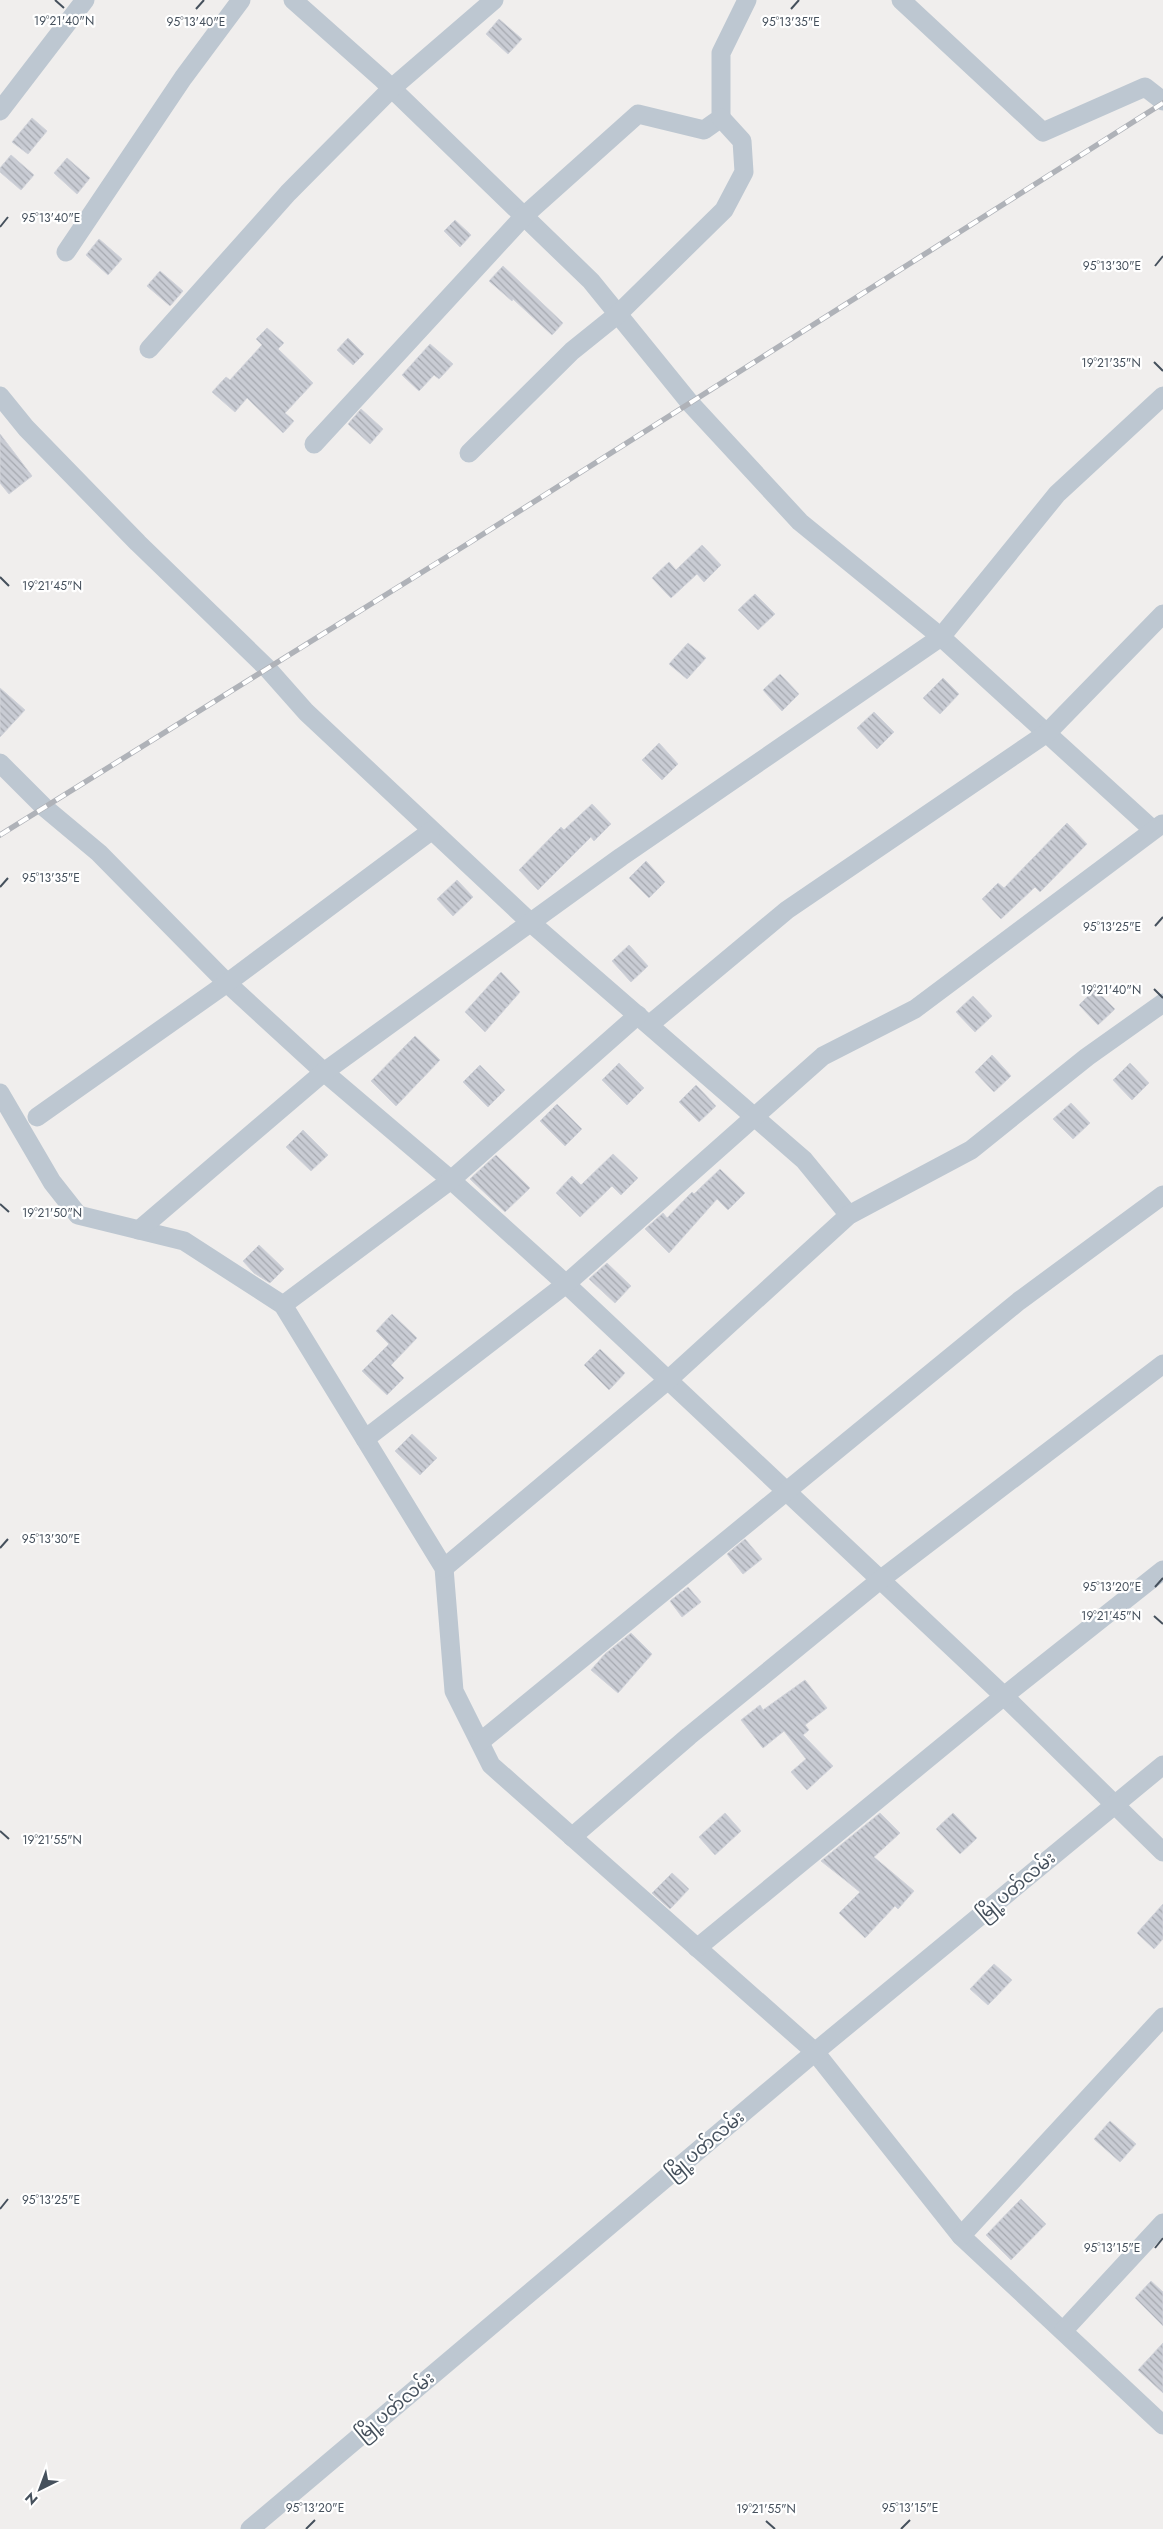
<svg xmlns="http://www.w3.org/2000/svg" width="1163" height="2529" font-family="Jost,'Noto Sans Myanmar',sans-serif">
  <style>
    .building { fill: url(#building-back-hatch); stroke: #d1d3da }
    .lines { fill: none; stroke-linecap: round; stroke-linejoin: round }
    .minor { stroke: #bdc7d1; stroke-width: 19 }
    .rail-casing { stroke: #afb2b8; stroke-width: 5.5 }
    .rail { stroke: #fff; stroke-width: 4; stroke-dasharray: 11; stroke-linecap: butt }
    .ticks { fill: none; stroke: #45505c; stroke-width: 2 }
    .labels { text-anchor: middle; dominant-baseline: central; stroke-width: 4.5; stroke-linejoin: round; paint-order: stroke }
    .street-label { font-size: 18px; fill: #45505c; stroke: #fff }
    .ticks-label { font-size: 12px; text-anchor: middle; fill: #45505c; stroke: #fff; stroke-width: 4.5; stroke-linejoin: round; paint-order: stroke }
  </style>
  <defs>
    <pattern id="building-back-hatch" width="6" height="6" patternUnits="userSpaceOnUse" patternTransform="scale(1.25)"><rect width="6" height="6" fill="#c9ccd4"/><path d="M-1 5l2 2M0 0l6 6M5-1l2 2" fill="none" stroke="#a5a8af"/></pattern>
  </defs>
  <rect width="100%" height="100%" fill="#f0eeed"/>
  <!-- building -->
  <g class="building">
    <path d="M499 19 522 39 508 54 486 34Z"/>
    <path d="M32 118 47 131 28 154 12 142Z"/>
    <path d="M11 155 34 175 21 190 0 172V168Z"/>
    <path d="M67 158 90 178 77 194 54 173Z"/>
    <path d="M455 220 471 235 460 247 444 231Z"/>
    <path d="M99 239 122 259 108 275 86 255Z"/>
    <path d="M503 266 563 323 552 335 513 299 512 301 489 281Z"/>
    <path d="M160 271 183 291 170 306 147 286Z"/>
    <path d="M267 328 284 343 278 349 313 383 285 413 294 421 283 433 247 398 235 412 212 392 226 377 230 380 262 345 256 339Z"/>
    <path d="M348 338 364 354 353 365 337 350Z"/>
    <path d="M430 344 453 364 439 379 434 375 419 391 402 375Z"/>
    <path d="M361 409 383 429 370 444 348 424Z"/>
    <path d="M0 434 32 476 9 494 0 483Z"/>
    <path d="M702 545 721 565 704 582 697 574 671 598 652 578 669 562 676 570Z"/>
    <path d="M755 594 775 614 758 630 738 610Z"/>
    <path d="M688 643 706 658 687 679 669 664Z"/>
    <path d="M780 674 799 694 782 711 763 690Z"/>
    <path d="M943 678 959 694 940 714 923 698Z"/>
    <path d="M0 688 25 710 0 737Z"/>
    <path d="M874 712 894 732 877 749 857 728Z"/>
    <path d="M659 743 678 764 662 780 642 760Z"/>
    <path d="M592 804 611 824 594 841 591 837 538 890 519 870 561 827 564 830Z"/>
    <path d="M1067 823 1087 844 1040 892 1035 887 1001 919 982 899 998 883 1004 888Z"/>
    <path d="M646 861 665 882 649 898 629 878Z"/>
    <path d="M457 880 473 897 453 916 437 899Z"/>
    <path d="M629 945 648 966 631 982 612 961Z"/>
    <path d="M501 972 520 992 485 1032 465 1012Z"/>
    <path d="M1095 989 1115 1009 1098 1025 1079 1005Z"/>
    <path d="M973 996 992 1016 975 1032 956 1012Z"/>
    <path d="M415 1036 440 1060 396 1106 371 1081Z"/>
    <path d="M992 1055 1011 1076 994 1092 975 1072Z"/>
    <path d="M619 1063 644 1088 627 1105 602 1080Z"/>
    <path d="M1130 1063 1149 1083 1132 1100 1113 1080Z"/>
    <path d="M480 1065 505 1090 488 1107 463 1082Z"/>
    <path d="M696 1085 716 1106 699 1122 679 1102Z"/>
    <path d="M1071 1103 1090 1123 1073 1139 1053 1119Z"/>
    <path d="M557 1104 582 1129 565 1146 540 1121Z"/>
    <path d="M303 1130 328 1155 311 1171 286 1147Z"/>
    <path d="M613 1154 638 1178 621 1195 612 1186 580 1217 556 1193 572 1176 581 1185Z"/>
    <path d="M496 1155 530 1188 505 1212 470 1179Z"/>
    <path d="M720 1169 745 1193 728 1210 717 1199 669 1253 645 1229 663 1213 667 1218 692 1192 694 1194Z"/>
    <path d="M259 1245 284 1269 270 1283 254 1273 243 1261Z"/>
    <path d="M607 1263 631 1286 615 1303 589 1279Z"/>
    <path d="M392 1314 417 1338 391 1365 404 1378 387 1395 362 1371 389 1344 376 1331Z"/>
    <path d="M600 1349 625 1373 609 1390 584 1365Z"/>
    <path d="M412 1434 437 1458 420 1475 395 1451Z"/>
    <path d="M745 1539 762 1559 743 1574 727 1554Z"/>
    <path d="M688 1587 701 1602 682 1617 670 1601Z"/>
    <path d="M631 1633 652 1654 618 1693 591 1670 605 1654Z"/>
    <path d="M805 1680 827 1708 805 1725 809 1730 803 1735 833 1766 807 1790 791 1772 806 1759 784 1731 763 1748 741 1720 760 1705 763 1710Z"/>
    <path d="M725 1813 741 1831 715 1855 699 1837Z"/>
    <path d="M880 1813 900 1833 874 1857 914 1891 898 1909 895 1906 865 1938 839 1913 860 1892 821 1861Z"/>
    <path d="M953 1813 977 1838 960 1854 936 1829Z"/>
    <path d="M672 1873 689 1889 670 1909 652 1893Z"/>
    <path d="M1163 1904V1939L1154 1949 1137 1933Z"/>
    <path d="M994 1964 1012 1980 988 2005 970 1989Z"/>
    <path d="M1110 2121 1136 2144 1120 2162 1094 2139Z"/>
    <path d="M1021 2199 1046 2224 1011 2260 986 2235Z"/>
    <path d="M1151 2281 1163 2292V2326L1135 2298Z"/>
    <path d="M1163 2343V2393L1138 2370Z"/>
  </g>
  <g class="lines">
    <!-- minor -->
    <g class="minor">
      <path d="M293 0 382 79 591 281 690 403 800 522 941 637 1152 829"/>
      <path d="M901 0 1043 132 1145 87 1163 101"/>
      <path d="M0 111 85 0"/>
      <path d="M66 252 183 78 241 0"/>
      <path d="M149 349 288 193 392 88 494 0"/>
      <path d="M0 396 26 428 138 543 267 668 306 712 530 922 804 1160 849 1215"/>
      <path d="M314 444 525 215 638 114 704 130 721 118V53L747 0"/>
      <path d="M469 453 572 351 618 314 724 210 744 172 742 141 721 118"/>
      <path d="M0 763 44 807 99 853 227 983 324 1072 451 1180 566 1284 1004 1696 1163 1852"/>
      <path d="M649 1025 787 910 1047 733 1163 614"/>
      <path d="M0 1093 52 1182 78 1215 184 1241 283 1305 444 1568 454 1691 491 1765 815 2052 961 2236 1163 2425"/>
      <path d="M37 1117 227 983 431 831"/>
      <path d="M139 1230 324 1072 621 857 941 637 1057 494 1163 396"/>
      <path d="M283 1305 451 1180 638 1015"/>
      <path d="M365 1439 566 1284 823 1056 915 1009 1162 824"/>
      <path d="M444 1568 668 1380 849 1215 971 1150 1087 1057 1163 1003"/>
      <path d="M480 1742 1019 1301 1163 1195"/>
      <path d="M572 1837 689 1736 880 1580 1163 1364"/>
      <path d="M697 1948 1004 1696 1163 1570"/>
      <path d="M961 2236 1163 2017"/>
      <path d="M1063 2331 1163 2223"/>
      <path d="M250 2529 815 2052 1163 1765"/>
    </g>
    <!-- rail casing -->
    <g class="rail-casing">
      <path id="rail" d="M0 835 469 543 1163 103"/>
    </g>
    <!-- rail -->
    <use href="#rail" class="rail"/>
  </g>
  <!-- ticks -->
  <path class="ticks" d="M55 0 64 8M196 9 204 0M791 9 799 0M0 227 8 217M1155 266 1163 256M1154 362 1163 371M0 577 9 586M0 887 8 878M1155 926 1163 917M1154 989 1163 998M0 1204 9 1212M0 1548 8 1539M1155 1587 1163 1578M1154 1616 1163 1624M0 1831 9 1839M0 2209 8 2199M1155 2248 1163 2238M766 2521 775 2529M306 2529 315 2520M901 2529 910 2520"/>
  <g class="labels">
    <!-- street labels -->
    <g class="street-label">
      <text transform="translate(1016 1886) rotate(-40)">မြို့ပတ်လမ်း</text>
      <text transform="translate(705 2145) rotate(-40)">မြို့ပတ်လမ်း</text>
      <text transform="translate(395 2406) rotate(-40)">မြို့ပတ်လမ်း</text>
    </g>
  </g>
  <g class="ticks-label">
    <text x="64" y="25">19°21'40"N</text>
    <text x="196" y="26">95°13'40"E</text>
    <text x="791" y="26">95°13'35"E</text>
    <text x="51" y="222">95°13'40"E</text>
    <text x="1112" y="270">95°13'30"E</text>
    <text x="1111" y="367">19°21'35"N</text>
    <text x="52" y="590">19°21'45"N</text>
    <text x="51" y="882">95°13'35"E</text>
    <text x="1112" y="931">95°13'25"E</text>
    <text x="1111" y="994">19°21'40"N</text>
    <text x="52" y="1217">19°21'50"N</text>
    <text x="51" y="1543">95°13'30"E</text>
    <text x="1112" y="1591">95°13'20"E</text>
    <text x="1111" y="1620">19°21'45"N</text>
    <text x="52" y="1844">19°21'55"N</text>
    <text x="51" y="2204">95°13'25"E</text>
    <text x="1112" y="2252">95°13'15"E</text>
    <text x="315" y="2512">95°13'20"E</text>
    <text x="910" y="2512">95°13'15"E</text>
    <text x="766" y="2513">19°21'55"N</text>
  </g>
  <!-- north arrow -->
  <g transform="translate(40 2489) rotate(222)" stroke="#ffffff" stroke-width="4" paint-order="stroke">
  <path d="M0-4L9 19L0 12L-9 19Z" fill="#45505c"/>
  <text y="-8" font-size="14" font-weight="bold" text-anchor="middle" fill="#45505c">N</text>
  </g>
</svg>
